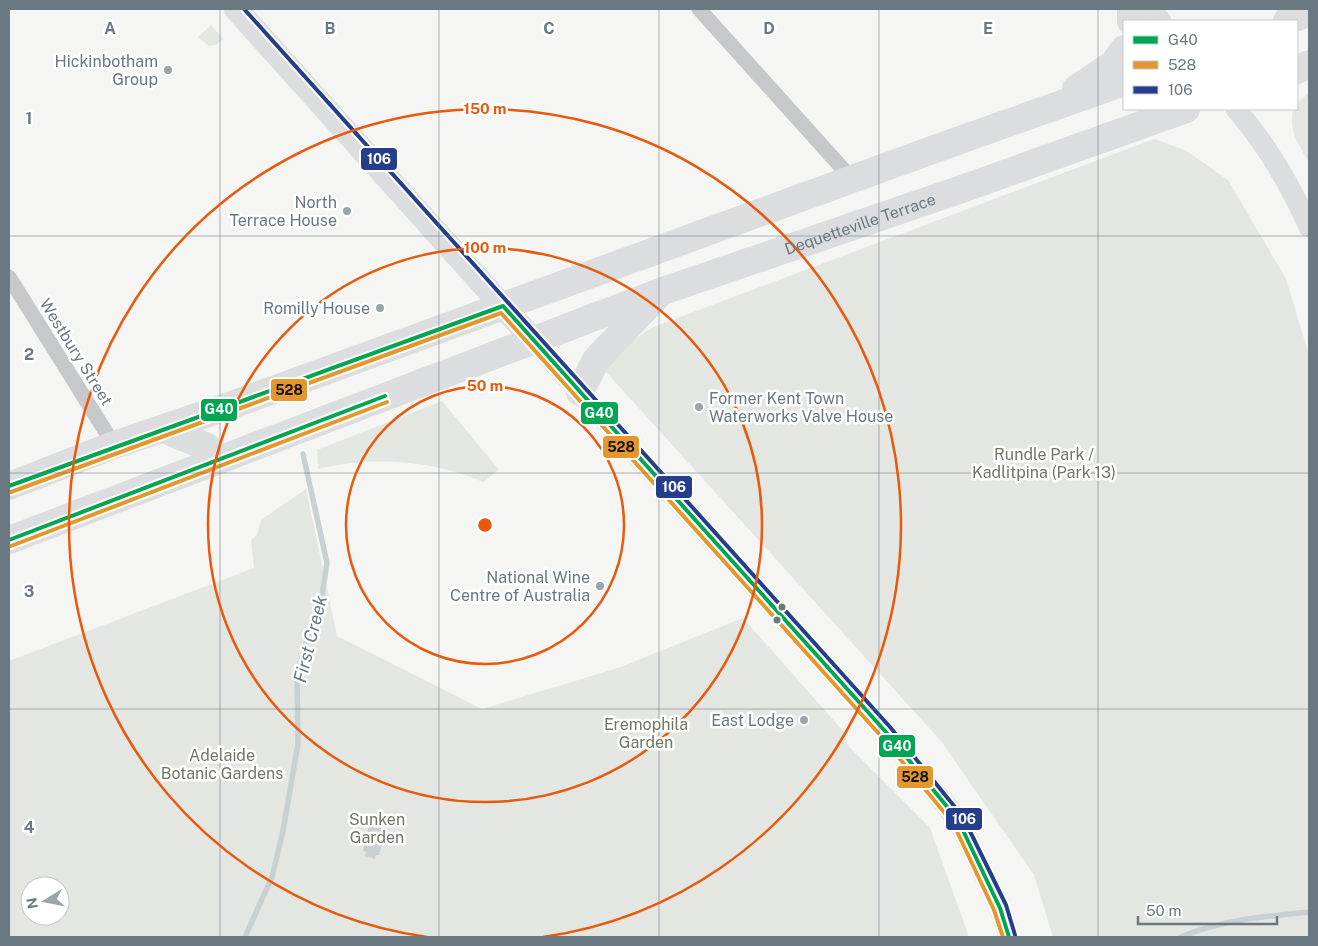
<svg xmlns="http://www.w3.org/2000/svg" width="1318" height="946" font-family="'Public Sans',sans-serif">
  <style>
    .green { fill: #e4e6e2; fill-rule: evenodd }
    .water { fill: #c8d1d2 }
    .lines { fill: none; stroke-linecap: round; stroke-linejoin: round }
    .stream { stroke: #c8d1d2; stroke-width: 5.5 }
    .street { stroke: #c6c8c9; stroke-width: 15 }
    .secondary { stroke: #dcddde; stroke-width: 21 }
    .primary { stroke: #dcddde; stroke-width: 24 }
    .highway { stroke: #dcddde; stroke-width: 28 }
    .bus-1-casing { stroke: #fff; stroke-width: 8 }
    .bus-2-casing { stroke: #fff; stroke-width: 8 }
    .bus-3-casing { stroke: #fff; stroke-width: 8 }
    .bus-1 { stroke: #00a651; stroke-width: 4 }
    .bus-2 { stroke: #e3972d; stroke-width: 4 }
    .bus-3 { stroke: #243e8c; stroke-width: 4 }
    .grid { fill: none; stroke: #697881; stroke-width: 1; stroke-opacity: 0.55 }
    .ring { fill: none; stroke: #e8590c; stroke-width: 2.5 }
    .poi-dot { fill: #9aa4a9; stroke: #fff; stroke-width: 2 }
    .bus-dot { fill: #697881; stroke: #fff; stroke-width: 2 }
    .labels { text-anchor: middle; dominant-baseline: central; stroke-width: 5; stroke-linejoin: round; paint-order: stroke }
    .poi-label { font-size: 16px; fill: #697881; stroke: #fff; text-anchor: end }
    .street-label { font-size: 16px; fill: #697881; stroke: #fff }
    .park-label { font-size: 16px; fill: #6c7967; stroke: #fff }
    .water-label { font-size: 18px; font-style: italic; fill: #64797d; stroke: #fff }
    .grid-label { font-size: 16px; text-anchor: middle; font-weight: bold; fill: #697881; stroke: #fff; stroke-width: 5; stroke-linejoin: round; paint-order: stroke }
    .centre { fill: #e8590c; stroke: #fff; stroke-width: 2.5 }
    .ring-label { font-size: 15px; text-anchor: middle; font-weight: bold; fill: #e8590c; stroke: #fff; stroke-width: 5; stroke-linejoin: round; paint-order: stroke }
    .line-badge { stroke: #fff; stroke-width: 2 }
    .badge-label { font-size: 14px; text-anchor: middle; font-weight: bold; fill: #fff }
    .pale-badge-label { font-size: 14px; text-anchor: middle; font-weight: bold; fill: #111 }
  </style>
  <rect width="100%" height="100%" fill="#f5f5f4"/>
  <!-- green -->
  <g class="green">
    <path d="M211 25 223 39 216 45 209 46 198 37Z"/>
    <path d="M1309 93V163C1298 142 1289 133 1293 109H1297V103Z"/>
    <path d="M1154 139 1185 150 1228 180 1286 279 1309 355V937H1053L1034 875 941 741 606 372C609 354 637 339 651 328Z"/>
    <path d="M442 401 499 470 483 482C432 460 372 456 318 469L317 450Z"/>
    <path d="M306 489 337 636 482 709 618 668 743 618 845 733 848 746 930 828 969 937H9V661L254 568 251 540 257 535 261 520ZM30 886H60V916H30Z"/>
  </g>
  <!-- water -->
  <path class="water" d="M374 823 383 825 382 829 386 830 379 855H376L375 859 365 856 366 852 363 851 369 825 374 826Z"/>
  <g class="lines">
    <!-- stream -->
    <g class="stream">
      <path d="M245 937 272 877 283 831 298 744 297 677 302 657 322 595 327 563 303 454"/>
      <path d="M1181 937C1221 920 1266 916 1309 912"/>
    </g>
    <!-- street -->
    <g class="street">
      <path d="M699 9 852 179"/>
      <path d="M9 277 114 445"/>
    </g>
    <!-- secondary -->
    <g class="secondary">
      <path d="M1150 9 1161 21"/>
      <path d="M1236 109C1267 145 1290 184 1309 227"/>
      <path d="M533 340 885 731 958 820 1000 908 1009 937"/>
    </g>
    <!-- primary -->
    <path class="primary" d="M236 9 533 340"/>
    <!-- highway -->
    <g class="highway">
      <path d="M1131 21V9"/>
      <path d="M1287 21 1309 12"/>
      <path d="M1297 70 1309 64"/>
      <path d="M1076 89 1113 64 1124 49"/>
      <path d="M580 392 596 360 656 297"/>
      <path d="M164 429 207 447 218 459"/>
      <path d="M9 486 114 445 226 407 946 145 1124 82"/>
      <path id="s1" d="M9 540 660 292 962 189 1186 109"/>
    </g>
    <!-- bus-1 casing -->
    <g class="bus-1-casing">
      <g id="bus-1">
        <path d="M9 486 503 306 885 731 958 820 1000 908 1009 937"/>
        <path d="M9 540 385 396"/>
      </g>
    </g>
    <!-- bus-2 casing -->
    <g class="bus-2-casing">
      <g id="bus-2">
        <path d="M11 492 501 313 880 735 953 823 994 910 1003 937"/>
        <path d="M11 546 387 402"/>
      </g>
    </g>
    <!-- bus-3 casing -->
    <g class="bus-3-casing">
      <path id="bus-3" d="M244 9 890 727 963 817 1006 905 1015 935"/>
    </g>
    <!-- bus-1 -->
    <use href="#bus-1" class="bus-1"/>
    <!-- bus-2 -->
    <use href="#bus-2" class="bus-2"/>
    <!-- bus-3 -->
    <use href="#bus-3" class="bus-3"/>
  </g>
  <!-- grid -->
  <path class="grid" d="M220 9V937M439 9V937M659 9V937M879 9V937M1098 9V937M9 236H1309M9 473H1309M9 709H1309"/>
  <!-- distance rings -->
  <g class="ring">
    <circle cx="485" cy="525" r="139"/>
    <circle cx="485" cy="525" r="277"/>
    <path d="M427 937A416 416 0 1 1 543 937"/>
  </g>
  <!-- markers -->
  <g class="poi-dot">
    <circle cx="168" cy="70" r="5"/>
    <circle cx="347" cy="211" r="5"/>
    <circle cx="380" cy="308" r="5"/>
    <circle cx="699" cy="407" r="5"/>
    <circle cx="600" cy="586" r="5"/>
    <circle cx="804" cy="720" r="5"/>
  </g>
  <g class="bus-dot">
    <circle cx="782" cy="607" r="4.5"/>
    <circle cx="777" cy="620" r="4.5"/>
  </g>
  <g class="labels">
    <!-- poi labels -->
    <g class="poi-label">
      <text x="158" y="61">Hickinbotham<tspan x="158" dy="18">Group</tspan></text>
      <text x="337" y="202">North<tspan x="337" dy="18">Terrace House</tspan></text>
      <text x="370" y="308">Romilly House</text>
      <text x="709" y="398" text-anchor="start">Former Kent Town<tspan x="709" dy="18">Waterworks Valve House</tspan></text>
      <text x="590" y="577">National Wine<tspan x="590" dy="18">Centre of Australia</tspan></text>
      <text x="794" y="720">East Lodge</text>
    </g>
    <!-- street labels -->
    <g class="street-label">
      <text stroke="none"><textPath href="#s1" startOffset="908">Dequetteville Terrace</textPath></text>
      <text transform="translate(76 352) rotate(58)">Westbury Street</text>
    </g>
    <!-- park labels -->
    <g class="park-label">
      <text x="1044" y="454">Rundle Park /<tspan x="1044" dy="18">Kadlitpina (Park 13)</tspan></text>
      <text x="646" y="724">Eremophila<tspan x="646" dy="18">Garden</tspan></text>
      <text x="222" y="755">Adelaide<tspan x="222" dy="18">Botanic Gardens</tspan></text>
      <text x="377" y="819">Sunken<tspan x="377" dy="18">Garden</tspan></text>
    </g>
    <!-- water labels -->
    <g class="water-label">
      <text transform="translate(310 639) rotate(-76)">First Creek</text>
    </g>
  </g>
  <g class="grid-label">
    <text x="110" y="34">A</text>
    <text x="330" y="34">B</text>
    <text x="549" y="34">C</text>
    <text x="769" y="34">D</text>
    <text x="988" y="34">E</text>
    <text x="29" y="124">1</text>
    <text x="29" y="360">2</text>
    <text x="29" y="597">3</text>
    <text x="29" y="833">4</text>
  </g>
  <circle cx="485" cy="525" r="8" class="centre"/>
  <g class="ring-label">
    <text x="485" y="114">150 m</text>
    <text x="485" y="253">100 m</text>
    <text x="485" y="391">50 m</text>
  </g>
  <g class="line-badge">
    <rect x="360" y="147" width="38" height="24" rx="5" fill="#243e8c"/>
    <rect x="270" y="378" width="38" height="24" rx="5" fill="#e3972d"/>
    <rect x="200" y="398" width="38" height="24" rx="5" fill="#00a651"/>
    <rect x="580" y="401" width="39" height="24" rx="5" fill="#00a651"/>
    <rect x="602" y="435" width="38" height="24" rx="5" fill="#e3972d"/>
    <rect x="655" y="475" width="38" height="24" rx="5" fill="#243e8c"/>
    <rect x="878" y="734" width="38" height="24" rx="5" fill="#00a651"/>
    <rect x="896" y="765" width="38" height="24" rx="5" fill="#e3972d"/>
    <rect x="945" y="807" width="38" height="24" rx="5" fill="#243e8c"/>
  </g>
  <g class="badge-label">
    <text x="379" y="164">106</text>
    <text x="219" y="414">G40</text>
    <text x="599" y="418">G40</text>
    <text x="674" y="492">106</text>
    <text x="897" y="751">G40</text>
    <text x="964" y="824">106</text>
  </g>
  <g class="pale-badge-label">
    <text x="289" y="395">528</text>
    <text x="621" y="452">528</text>
    <text x="915" y="782">528</text>
  </g>
  <!-- border -->
  <rect width="1318" height="946" fill="none" stroke="#697881" stroke-width="20"/>
  <!-- legend -->
  <rect x="1123" y="20" width="175" height="90" fill="#ffffff" stroke="#c3c9cd"/>
  <rect x="1133" y="36" width="25" height="8" fill="#00a651" stroke="#c3c9cd"/>
  <text x="1168" y="45" font-size="15" fill="#697881">G40</text>
  <rect x="1133" y="61" width="25" height="8" fill="#e3972d" stroke="#c3c9cd"/>
  <text x="1168" y="70" font-size="15" fill="#697881">528</text>
  <rect x="1133" y="86" width="25" height="8" fill="#243e8c" stroke="#c3c9cd"/>
  <text x="1168" y="95" font-size="15" fill="#697881">106</text>
  <!-- north arrow -->
  <g transform="translate(45 901) rotate(260)"><circle r="24" fill="#ffffff" stroke="#c3c9cd"/>
  <path d="M0-4L9 19L0 12L-9 19Z" fill="#9aa4a9"/>
  <text y="-8" font-size="14" font-weight="bold" text-anchor="middle" fill="#697881">N</text>
  </g>
  <!-- scale -->
  <path d="M1138 916v8h139v-8" fill="none" stroke="#697881" stroke-width="2.5"/>
  <text x="1146" y="916" font-size="15" fill="#697881" stroke="#ffffff" stroke-width="4" paint-order="stroke">50 m</text>
</svg>
